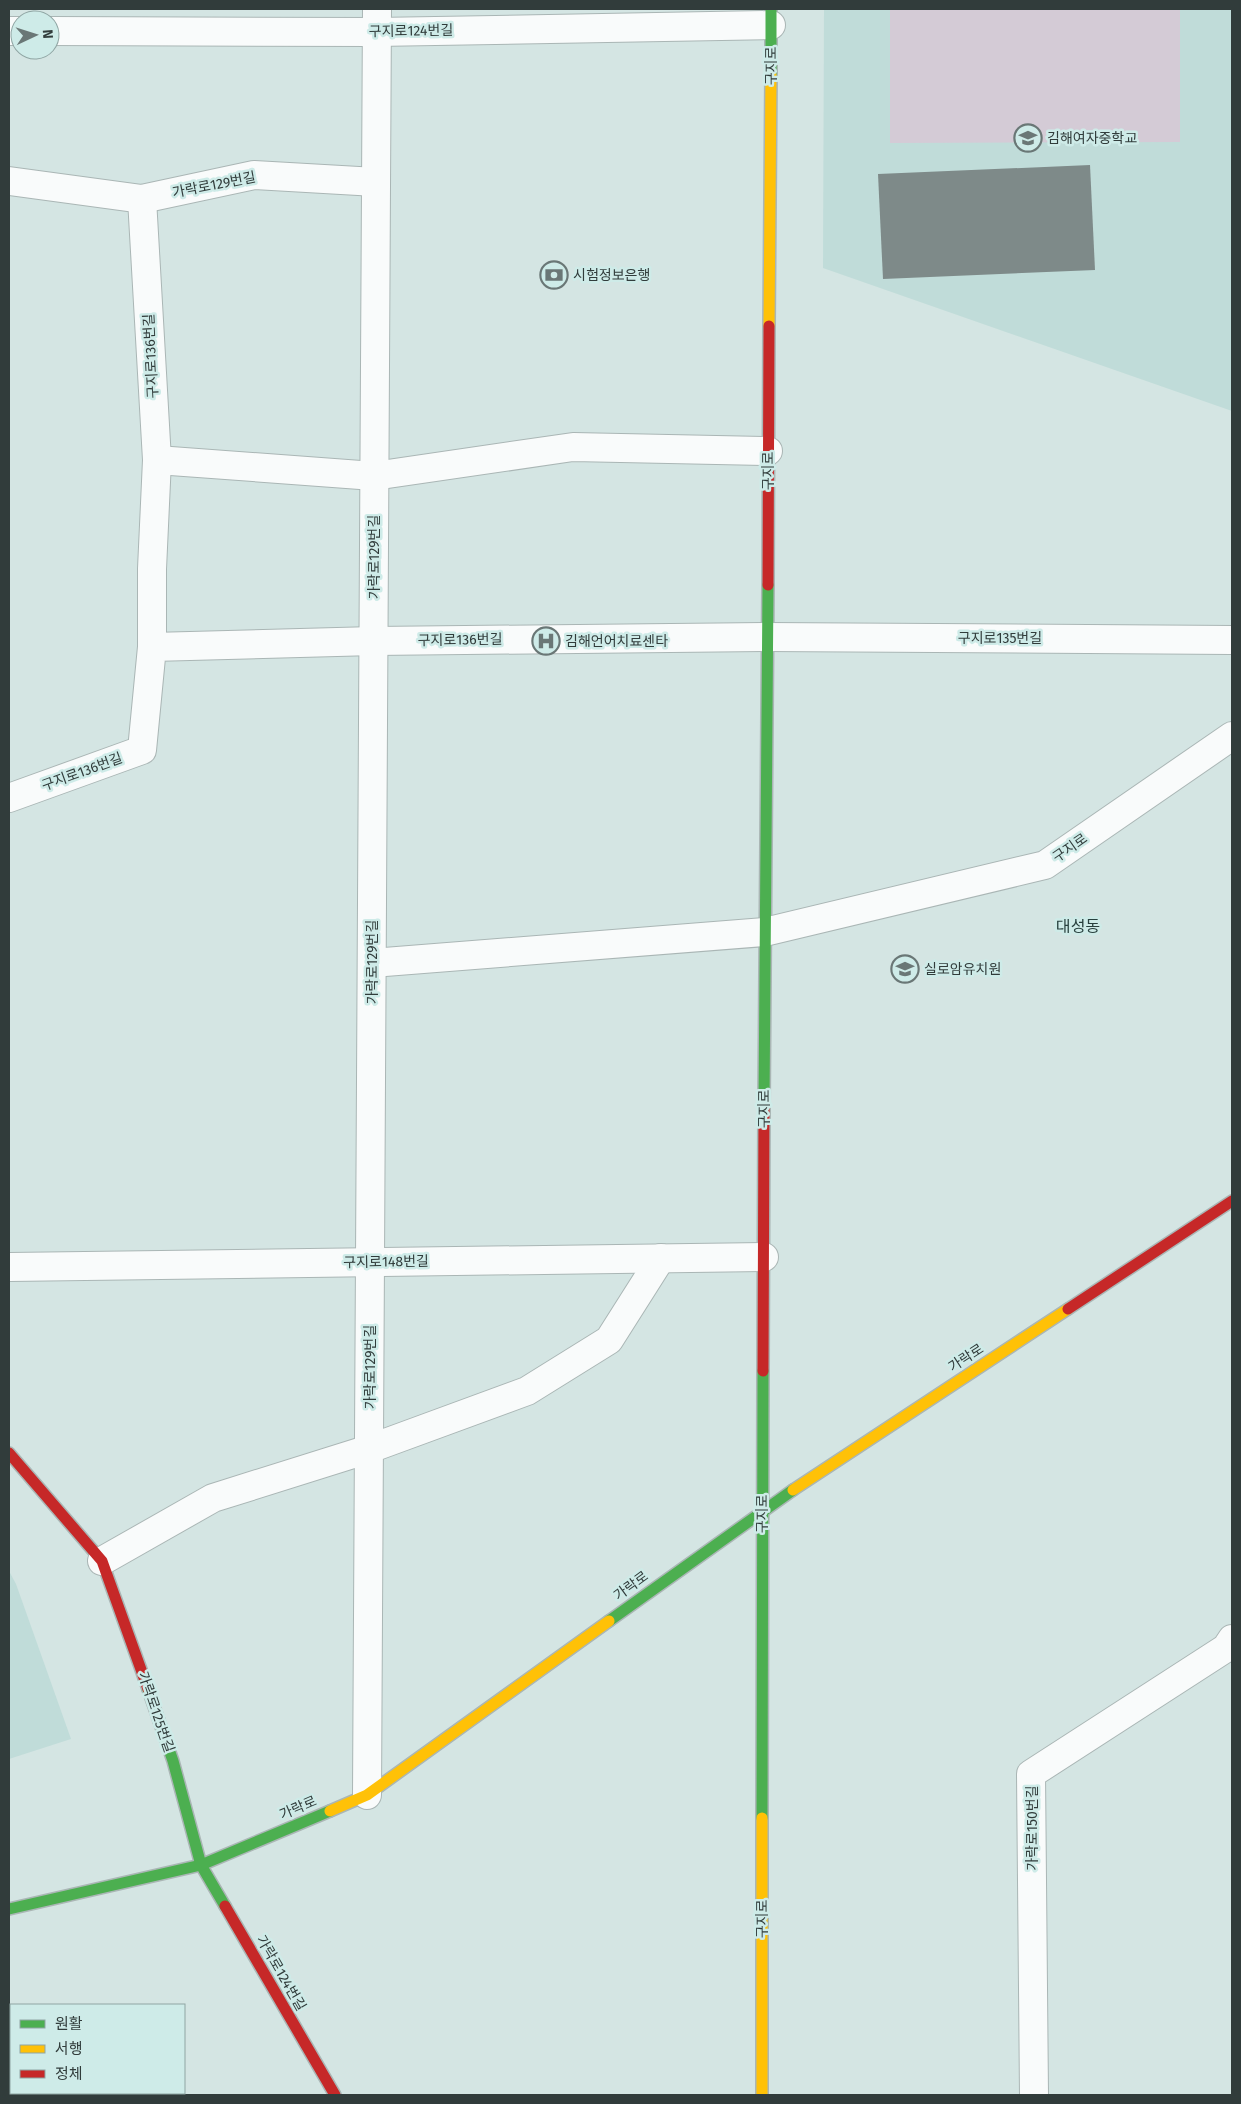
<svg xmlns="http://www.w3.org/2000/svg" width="1241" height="2104" font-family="'Fira Sans','Noto Sans KR',sans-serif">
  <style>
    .built { fill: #c0dcd9 }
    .green { fill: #d4cbd6 }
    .building { fill: #7e8a89 }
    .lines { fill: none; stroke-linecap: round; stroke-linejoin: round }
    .street-casing { stroke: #aab6b5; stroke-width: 30 }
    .fast-casing { stroke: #aab6b5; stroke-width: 14 }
    .slow-casing { stroke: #aab6b5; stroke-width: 14 }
    .jam-casing { stroke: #aab6b5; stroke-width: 14 }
    .street { stroke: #f9fbfb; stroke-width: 28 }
    .fast { stroke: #4caf50; stroke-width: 11 }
    .slow { stroke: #ffc107; stroke-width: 11 }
    .jam { stroke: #c62828; stroke-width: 11 }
    .labels { text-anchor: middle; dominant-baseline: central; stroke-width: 5; stroke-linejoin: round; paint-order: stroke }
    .street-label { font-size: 14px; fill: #313c3b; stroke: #ceebe8 }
    .poi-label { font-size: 14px; fill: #313c3b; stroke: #ceebe8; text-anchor: start }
    .quarter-label { font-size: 16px; fill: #28403e; stroke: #ceebe8 }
  </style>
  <rect width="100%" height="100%" fill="#d4e5e3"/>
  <!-- built -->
  <g class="built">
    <path d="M824 9H1232V411L823 268Z"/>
    <path d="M9 1571 16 1584 71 1739 9 1759Z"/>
  </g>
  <!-- green -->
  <path class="green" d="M890 9H1180V142L890 143Z"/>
  <!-- building -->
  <path class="building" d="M1090 165 1095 270 883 279 878 174Z"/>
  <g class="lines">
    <!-- street casing -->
    <g class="street-casing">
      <g id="street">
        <path d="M9 31H20"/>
        <path d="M50 31 376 32 771 25"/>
        <path d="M9 181 142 199 157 460 152 569V647"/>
        <path d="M142 199 254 175 376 182"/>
        <path d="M157 460 374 476 573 447 768 451"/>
        <path d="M9 798 142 750 152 647 374 641 767 637 1232 640"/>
        <path d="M372 963 765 932 1045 865 1232 736"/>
        <path d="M9 1267 764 1257"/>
        <path d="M102 1561 213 1498 369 1449 527 1391 609 1340 661 1258"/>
        <path d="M367 1795 377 9"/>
        <path d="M1034 2095 1031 1774 1226 1648 1232 1639"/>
      </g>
    </g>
    <!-- fast casing -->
    <g class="fast-casing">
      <g id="fast">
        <path d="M771 75V9"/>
        <path d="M764 1103 768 585"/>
        <path d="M609 1621 793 1490"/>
        <path d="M148 1689 173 1761 201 1865 225 1906"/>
        <path d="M762 1818 763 1371"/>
        <path d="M9 1909 201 1865 330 1811"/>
      </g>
    </g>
    <!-- slow casing -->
    <g class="slow-casing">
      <g id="slow">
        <path d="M769 326 771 75"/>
        <path d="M793 1490 1068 1309"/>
        <path d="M330 1811 367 1795 609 1621"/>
        <path d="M762 1818V2095"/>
      </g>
    </g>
    <!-- jam casing -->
    <g class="jam-casing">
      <g id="jam">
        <path d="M768 585 769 326"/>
        <path d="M1068 1309 1232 1201"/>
        <path d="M763 1371 764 1103"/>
        <path d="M9 1453 102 1561 148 1689"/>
        <path d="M225 1906 335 2095"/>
      </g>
    </g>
    <!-- street -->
    <use href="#street" class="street"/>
    <!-- fast -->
    <use href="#fast" class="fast"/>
    <!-- slow -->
    <use href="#slow" class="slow"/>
    <!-- jam -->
    <use href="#jam" class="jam"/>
  </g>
  <!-- icons -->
  <defs>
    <g id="school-ring" transform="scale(1.4375)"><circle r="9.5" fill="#ceebe8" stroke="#6a7776" stroke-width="1.5"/><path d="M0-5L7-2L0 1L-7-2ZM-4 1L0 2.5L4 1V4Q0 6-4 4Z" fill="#6a7776"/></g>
    <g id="bank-ring" transform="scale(1.4375)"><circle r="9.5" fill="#ceebe8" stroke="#6a7776" stroke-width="1.5"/><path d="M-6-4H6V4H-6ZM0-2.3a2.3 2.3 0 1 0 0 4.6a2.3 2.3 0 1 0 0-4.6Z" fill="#6a7776"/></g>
    <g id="hospital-ring" transform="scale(1.4375)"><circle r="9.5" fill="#ceebe8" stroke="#6a7776" stroke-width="1.5"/><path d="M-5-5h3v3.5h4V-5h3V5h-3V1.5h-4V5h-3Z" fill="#6a7776"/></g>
  </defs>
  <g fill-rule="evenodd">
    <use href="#school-ring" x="1028" y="138"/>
    <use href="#bank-ring" x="554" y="275"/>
    <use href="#hospital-ring" x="546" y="641"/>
    <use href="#school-ring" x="905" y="969"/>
  </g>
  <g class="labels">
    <!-- street labels -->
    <g class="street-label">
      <text transform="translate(411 31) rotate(-1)">구지로124번길</text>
      <text transform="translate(771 66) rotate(-90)">구지로</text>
      <text transform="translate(214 185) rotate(-11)">가락로129번길</text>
      <text transform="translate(151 356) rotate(-93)">구지로136번길</text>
      <text transform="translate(768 471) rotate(-90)">구지로</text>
      <text transform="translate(374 557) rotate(-90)">가락로129번길</text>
      <text x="1000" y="638">구지로135번길</text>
      <text transform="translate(460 640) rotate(-1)">구지로136번길</text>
      <text transform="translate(82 772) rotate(-20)">구지로136번길</text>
      <text transform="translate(1070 848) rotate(-35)">구지로</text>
      <text transform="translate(372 962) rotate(-90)">가락로129번길</text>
      <text transform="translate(764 1109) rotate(-90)">구지로</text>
      <text transform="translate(386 1262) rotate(-1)">구지로148번길</text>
      <text transform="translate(966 1358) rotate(-33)">가락로</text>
      <text transform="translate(370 1367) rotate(-90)">가락로129번길</text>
      <text transform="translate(762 1514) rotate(-90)">구지로</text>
      <text transform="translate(631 1586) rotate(-36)">가락로</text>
      <text transform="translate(156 1712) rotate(71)">가락로125번길</text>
      <text transform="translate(298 1808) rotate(-23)">가락로</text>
      <text transform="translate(1032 1828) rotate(-90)">가락로150번길</text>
      <text transform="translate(762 1919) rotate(-90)">구지로</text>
      <text transform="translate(281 1973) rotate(60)">가락로124번길</text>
    </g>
    <!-- poi labels -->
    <g class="poi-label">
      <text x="1047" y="138">김해여자중학교</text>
      <text x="573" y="275">시험정보은행</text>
      <text x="565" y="641">김해언어치료센타</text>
      <text x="924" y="969">실로암유치원</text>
    </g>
    <!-- quarter labels -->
    <g class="quarter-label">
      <text x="1078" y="926">대성동</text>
    </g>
  </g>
  <!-- border -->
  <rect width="1241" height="2104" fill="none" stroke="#313c3b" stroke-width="20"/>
  <!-- legend -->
  <rect x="10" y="2004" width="175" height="90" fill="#ceebe8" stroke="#8fa5a3"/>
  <rect x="20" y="2020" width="25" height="8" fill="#4caf50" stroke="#8fa5a3"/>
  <text x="55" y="2029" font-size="15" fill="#313c3b">원활</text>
  <rect x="20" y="2045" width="25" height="8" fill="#ffc107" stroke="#8fa5a3"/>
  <text x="55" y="2054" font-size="15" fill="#313c3b">서행</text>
  <rect x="20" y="2070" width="25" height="8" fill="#c62828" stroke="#8fa5a3"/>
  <text x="55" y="2079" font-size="15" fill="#313c3b">정체</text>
  <!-- north arrow -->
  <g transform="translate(35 35) rotate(86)"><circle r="24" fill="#ceebe8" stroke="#8fa5a3"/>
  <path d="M0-4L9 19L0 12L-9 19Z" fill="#6a7776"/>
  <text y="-8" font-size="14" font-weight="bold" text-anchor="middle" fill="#313c3b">N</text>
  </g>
</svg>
